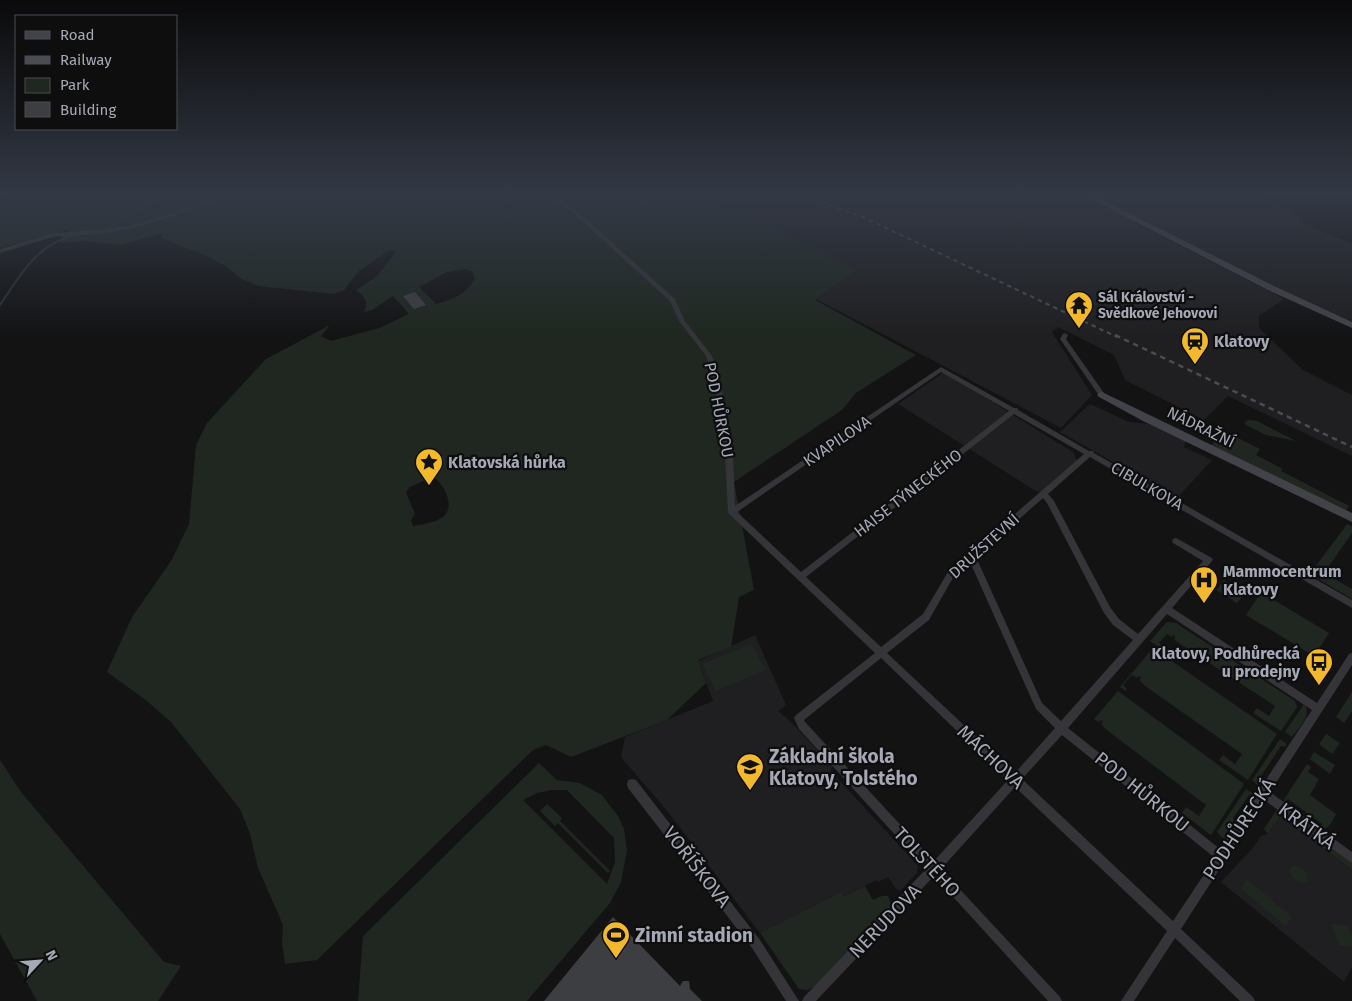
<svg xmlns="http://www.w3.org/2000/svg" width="1352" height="1001" font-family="'Fira Sans',sans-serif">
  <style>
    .built { fill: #1f1f21 }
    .green { fill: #1f2720; fill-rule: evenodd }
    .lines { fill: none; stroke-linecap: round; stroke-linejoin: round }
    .stream { stroke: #293138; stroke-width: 2 }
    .building { fill: #3d3e41 }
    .street { fill: #343439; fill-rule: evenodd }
    .secondary { fill: #424349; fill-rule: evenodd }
    .rail-far1 { stroke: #4b4c52; stroke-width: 2; stroke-dasharray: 4.5 4; stroke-linecap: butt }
    .rail { stroke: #4b4c52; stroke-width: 2.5; stroke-dasharray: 5.5 4.5; stroke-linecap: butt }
    .labels { text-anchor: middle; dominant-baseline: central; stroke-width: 4.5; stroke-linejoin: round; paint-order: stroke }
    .far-poi-label { font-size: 14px; font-weight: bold; fill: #a4a9b5; stroke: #0e0e0f; text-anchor: start }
    .poi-label { font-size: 16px; font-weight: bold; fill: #a4a9b5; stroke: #0e0e0f; text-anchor: start }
    .street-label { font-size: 16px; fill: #a4a9b5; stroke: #0e0e0f }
    .near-poi-label { font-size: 19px; font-weight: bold; fill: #a4a9b5; stroke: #0e0e0f; text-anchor: start }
    .near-street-label { font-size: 19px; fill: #a4a9b5; stroke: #0e0e0f }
  </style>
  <rect width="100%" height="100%" fill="#131314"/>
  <!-- built -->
  <g class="built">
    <path d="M698 196H1083L1284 299 1259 316V328L1303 370 1352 395V456L1228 396 1204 420 1125 380 1114 355 1058 327 1052 332 1092 395 1061 428 816 299 857 270 739 209Z"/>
    <path d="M1096 196H1263L1315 229 1352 243V322L1315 306 1137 219Z"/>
    <path d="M944 372 1073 452 1078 463 1044 494 1036 491 898 404Z"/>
    <path d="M1090 404 1129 422 1149 424 1186 441 1184 447 1212 460 1177 498 1060 432Z"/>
    <path d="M755 635 786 705 778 711 790 721 833 767 830 770 918 866 917 873 900 891 895 888 888 877 878 882 877 880 843 896 841 892 760 933 668 812 621 757 625 737 713 701 698 661Z"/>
    <path d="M1280 816 1352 870V967L1344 982 1221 882 1252 849 1261 836 1268 834Z"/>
  </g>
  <!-- green -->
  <g class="green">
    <path d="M14 196H156L121 219 124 220 159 196H697L739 209 858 270 815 300 916 355 856 393 842 410 734 482 754 590 739 597 731 647 698 660 706 683 667 720 571 757 546 745 533 750 317 960 285 964 282 943 283 925 258 868 250 834 240 809 171 722 147 701 107 672 132 617 171 561 189 524 196 445 207 423 266 359 330 325 321 336 331 341 379 328 409 314 393 296 372 310 364 312C369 302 364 296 356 290L377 276 395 253 391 249 359 271 344 290 334 294 258 286 240 278 224 265 198 252 165 240 161 236 164 233 120 245 85 241 63 243 60 240 62 236 71 229 0 248V201ZM466 269 472 271 475 278C466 295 453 299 436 304L419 287 447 272ZM427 479H436C442 485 446 491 448 499 453 521 429 523 413 526L411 520 415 514 406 492 410 487Z"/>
    <path d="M1248 420 1257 421 1296 441 1266 435 1246 425 1245 422Z"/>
    <path d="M1222 430 1260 449 1256 455 1283 469 1281 471 1349 506 1345 512 1211 446Z"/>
    <path d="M1347 524 1352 527V533L1324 573 1352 589V599L1310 574Z"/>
    <path d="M1224 580 1245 593 1237 603 1216 590Z"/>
    <path d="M1261 592 1329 633 1314 656 1246 615Z"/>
    <path d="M1168 622 1176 623 1295 701 1297 707 1281 731 1253 713 1257 708 1269 716 1275 706 1180 644 1174 639 1176 637 1173 635 1172 637 1167 634 1159 643 1163 647 1162 649 1150 641 1166 623Z"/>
    <path d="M751 644 766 670 716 691 702 664Z"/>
    <path d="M1153 648 1277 734 1248 780 1219 760 1223 755 1235 764 1242 754 1145 686 1139 680 1141 678 1139 676 1137 678 1132 675 1123 685 1127 689 1126 691 1120 687Z"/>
    <path d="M1118 691 1244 784 1211 835 1182 813 1186 807 1199 816 1206 805 1108 731 1101 724 1103 722 1101 720 1099 722 1094 719Z"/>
    <path d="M1352 692V711L1344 723 1336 717Z"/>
    <path d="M1304 704C1313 715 1299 727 1292 737L1285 732Z"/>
    <path d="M1326 734 1340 743 1332 754 1319 744Z"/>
    <path d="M1280 739 1287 744 1285 747 1281 746 1259 779 1261 783 1258 786 1252 780Z"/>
    <path d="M1314 752 1335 765 1330 774 1310 759Z"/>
    <path d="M0 760 21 792 164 962 181 966 158 1001H37L0 934Z"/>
    <path d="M539 763 557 780 580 783 602 795 618 816 624 829 627 851 621 882 610 903 527 1001H358L363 936ZM552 790H567L614 838 615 862 607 884 523 800 537 793Z"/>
    <path d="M1307 764 1311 767 1308 772 1319 779 1310 795 1336 814C1332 821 1329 831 1320 829L1322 824 1288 799 1284 804 1282 803Z"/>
    <path d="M1246 789 1254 794 1249 795 1233 818 1235 822 1224 840 1217 832Z"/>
    <path d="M547 804 562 818 560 821 610 871 608 873 558 823 555 826 540 811Z"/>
    <path d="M1278 808 1352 862V870L1280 816 1268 834 1264 829Z"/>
    <path d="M1295 865C1303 867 1311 874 1307 883H1301L1292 877 1289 869Z"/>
    <path d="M1247 879 1292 917 1286 926 1240 888Z"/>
    <path d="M865 886 873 900 882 896H888L891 903 890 908 817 985 808 990 799 989 760 933 841 892 844 896Z"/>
    <path d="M1331 924 1348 926 1352 937V947L1339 945Z"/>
  </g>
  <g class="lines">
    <!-- stream -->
    <g class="stream">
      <path d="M106 230 158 196"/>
      <path d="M0 305C20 276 36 245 72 236"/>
    </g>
  </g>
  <!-- building -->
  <g class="building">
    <path d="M415 292 426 305 414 309 403 296Z"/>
    <path d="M613 917 680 986 683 981H689L690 989 702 1001H544Z"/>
  </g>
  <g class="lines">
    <!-- street -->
    <g class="street">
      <path d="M217 196H224L174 216 132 228 101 234 53 237 0 253V249L53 233 101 230 129 226 170 214Z"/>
      <path d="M549 196H555L577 211 675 299 685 321 712 356 720 379 733 454 735 506 941 367 1014 408H1017L1018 410 1089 451H1093L1094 453 1352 600V608L1090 457 1048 494 1054 501 1110 607 1119 619 1138 634 1203 561 1173 543 1172 541 1173 539 1176 538 1212 558 1213 560 1172 608 1317 703 1349 654 1352 653V665L1270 792 1352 852V863L1264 800 1181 929 1253 997 1255 1001H1240L1175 938 1134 1001H1121L1167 931 1015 787 941 869 1060 997 1062 1001H1048L934 876 816 1001H802L804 997 926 869 799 729 794 718 796 715 875 653 729 514 728 512 725 454 714 379 706 356 679 321 670 301 573 213ZM941 372 1009 411 801 572 737 512ZM1014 414 1084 454 971 552 968 553 967 555 948 572 923 614 881 647 806 577ZM1043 498 1047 503 1104 613 1113 625 1133 640 1061 721 1042 703 976 557ZM970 562 1036 709 1055 728 1015 773 887 653 929 620 954 576ZM1167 614 1312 710 1220 849 1068 728ZM881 658 1008 780 934 861 806 723 804 720ZM1062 735 1215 858 1173 921 1022 779Z"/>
      <path d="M650 196H657L645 202 641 201Z"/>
      <path d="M1065 333 1068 335 1066 339 1104 393 1105 395 1104 397H1100L1060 339 1063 334Z"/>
      <path d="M632 779 636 780 760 940 799 1001H786L752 948 628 788 627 784 628 780Z"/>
    </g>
    <!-- secondary -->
    <g class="secondary">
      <path d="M1085 196H1095L1274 286 1352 322V328L1268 290Z"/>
      <path d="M1102 392 1352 513V522L1143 421 1099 397 1097 395 1099 393Z"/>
    </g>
    <!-- rail-far1 -->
    <path class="rail-far1" d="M805 196 865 218 1117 337"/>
    <!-- rail -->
    <path class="rail" d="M1115 335 1352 447"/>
  </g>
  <!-- sky -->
  <linearGradient id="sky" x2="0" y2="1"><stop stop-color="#0a0a0b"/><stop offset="0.58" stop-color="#333945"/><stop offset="1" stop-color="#333945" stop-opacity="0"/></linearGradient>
  <rect width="1352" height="336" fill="url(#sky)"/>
  <!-- icons -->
  <defs>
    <g id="temple-pin" transform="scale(1.4375)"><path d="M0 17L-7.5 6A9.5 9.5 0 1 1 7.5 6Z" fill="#f3b92c" stroke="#0e0e0f"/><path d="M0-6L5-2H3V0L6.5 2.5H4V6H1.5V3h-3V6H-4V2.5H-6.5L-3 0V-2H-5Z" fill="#111"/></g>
    <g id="station-pin" transform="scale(1.4375)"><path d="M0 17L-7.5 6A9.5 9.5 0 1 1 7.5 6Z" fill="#f3b92c" stroke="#0e0e0f"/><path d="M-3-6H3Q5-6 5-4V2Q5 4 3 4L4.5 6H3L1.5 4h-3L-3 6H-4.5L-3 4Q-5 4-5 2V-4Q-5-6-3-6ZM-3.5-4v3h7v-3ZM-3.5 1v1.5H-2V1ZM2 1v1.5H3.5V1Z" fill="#111"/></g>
    <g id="sight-pin" transform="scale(1.4375)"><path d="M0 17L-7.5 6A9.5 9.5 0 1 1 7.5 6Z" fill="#f3b92c" stroke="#0e0e0f"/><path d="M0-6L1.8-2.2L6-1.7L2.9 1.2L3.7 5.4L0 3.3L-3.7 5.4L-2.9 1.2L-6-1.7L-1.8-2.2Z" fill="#111"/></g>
    <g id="hospital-pin" transform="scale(1.4375)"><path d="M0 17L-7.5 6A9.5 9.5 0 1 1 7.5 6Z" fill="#f3b92c" stroke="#0e0e0f"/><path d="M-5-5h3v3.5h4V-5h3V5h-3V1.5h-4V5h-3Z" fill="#111"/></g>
    <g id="bus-pin" transform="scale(1.4375)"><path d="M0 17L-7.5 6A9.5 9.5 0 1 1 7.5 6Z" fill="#f3b92c" stroke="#0e0e0f"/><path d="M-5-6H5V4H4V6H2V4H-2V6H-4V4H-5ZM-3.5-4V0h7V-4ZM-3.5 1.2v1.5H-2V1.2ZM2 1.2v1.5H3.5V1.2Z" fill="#111"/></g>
    <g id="school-pin" transform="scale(1.4375)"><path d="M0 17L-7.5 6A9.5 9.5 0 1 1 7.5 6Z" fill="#f3b92c" stroke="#0e0e0f"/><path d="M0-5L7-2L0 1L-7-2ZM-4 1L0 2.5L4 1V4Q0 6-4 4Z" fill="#111"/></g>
    <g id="stadium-pin" transform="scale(1.4375)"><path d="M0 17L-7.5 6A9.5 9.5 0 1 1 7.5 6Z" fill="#f3b92c" stroke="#0e0e0f"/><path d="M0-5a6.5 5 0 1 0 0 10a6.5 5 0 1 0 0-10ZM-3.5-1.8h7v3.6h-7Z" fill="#111"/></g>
  </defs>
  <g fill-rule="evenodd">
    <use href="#temple-pin" x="1079" y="305"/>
    <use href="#station-pin" x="1195" y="341"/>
    <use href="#sight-pin" x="429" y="462"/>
    <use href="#hospital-pin" x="1204" y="580"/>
    <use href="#bus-pin" x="1319" y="662"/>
    <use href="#school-pin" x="750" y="767"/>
    <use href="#stadium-pin" x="616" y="935"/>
  </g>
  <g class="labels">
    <!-- far-poi labels -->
    <g class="far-poi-label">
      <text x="1098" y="297">Sál Království -<tspan x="1098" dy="16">Svědkové Jehovovi</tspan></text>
    </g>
    <!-- poi labels -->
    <g class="poi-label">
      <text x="1214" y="341">Klatovy</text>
      <text x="448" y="462">Klatovská hůrka</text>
      <text x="1223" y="571">Mammocentrum<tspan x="1223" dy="18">Klatovy</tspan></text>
      <text x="1300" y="653" text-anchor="end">Klatovy, Podhůrecká<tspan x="1300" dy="18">u prodejny</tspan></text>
    </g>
    <!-- street labels -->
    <g class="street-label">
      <text transform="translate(719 410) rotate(79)">POD HŮRKOU</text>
      <text transform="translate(1201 427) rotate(26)">NÁDRAŽNÍ</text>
      <text transform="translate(837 441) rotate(-34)">KVAPILOVA</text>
      <text transform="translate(1147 486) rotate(30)">CIBULKOVA</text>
      <text transform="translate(908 493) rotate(-38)">HAISE TÝNECKÉHO</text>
      <text transform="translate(984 546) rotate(-42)">DRUŽSTEVNÍ</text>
    </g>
    <!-- near-poi labels -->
    <g class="near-poi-label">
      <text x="769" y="756">Základní škola<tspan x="769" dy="22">Klatovy, Tolstého</tspan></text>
      <text x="635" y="935">Zimní stadion</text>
    </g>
    <!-- near-street labels -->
    <g class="near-street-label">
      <text transform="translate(991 757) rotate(43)">MÁCHOVA</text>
      <text transform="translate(1142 792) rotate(39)">POD HŮRKOU</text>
      <text transform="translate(1307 826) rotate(36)">KRÁTKÁ</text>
      <text transform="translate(1239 829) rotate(-57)">PODHŮRECKÁ</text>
      <text transform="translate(927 862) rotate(47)">TOLSTÉHO</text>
      <text transform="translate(697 867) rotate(52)">VOŘÍŠKOVA</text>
      <text transform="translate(885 921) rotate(-46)">NERUDOVA</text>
    </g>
  </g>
  <!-- legend -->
  <rect x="15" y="15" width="162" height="115" fill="#0e0e0f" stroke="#4a4c51"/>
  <rect x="25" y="31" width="25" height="8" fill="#424349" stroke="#4a4c51"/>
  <text x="60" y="40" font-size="15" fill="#a4a9b5">Road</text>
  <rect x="25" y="56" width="25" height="8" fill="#4b4c52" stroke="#4a4c51"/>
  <text x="60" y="65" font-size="15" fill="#a4a9b5">Railway</text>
  <rect x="25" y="78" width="25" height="15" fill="#1f2720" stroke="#4a4c51"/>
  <text x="60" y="90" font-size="15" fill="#a4a9b5">Park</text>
  <rect x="25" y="102" width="25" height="15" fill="#3d3e41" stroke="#4a4c51"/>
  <text x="60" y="115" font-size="15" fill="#a4a9b5">Building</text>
  <!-- north arrow -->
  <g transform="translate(40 961) rotate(64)" stroke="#0e0e0f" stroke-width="4" paint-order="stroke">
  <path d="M0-4L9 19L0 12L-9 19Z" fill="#a4a9b5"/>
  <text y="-8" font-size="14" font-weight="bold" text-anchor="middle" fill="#a4a9b5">N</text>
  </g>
</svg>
